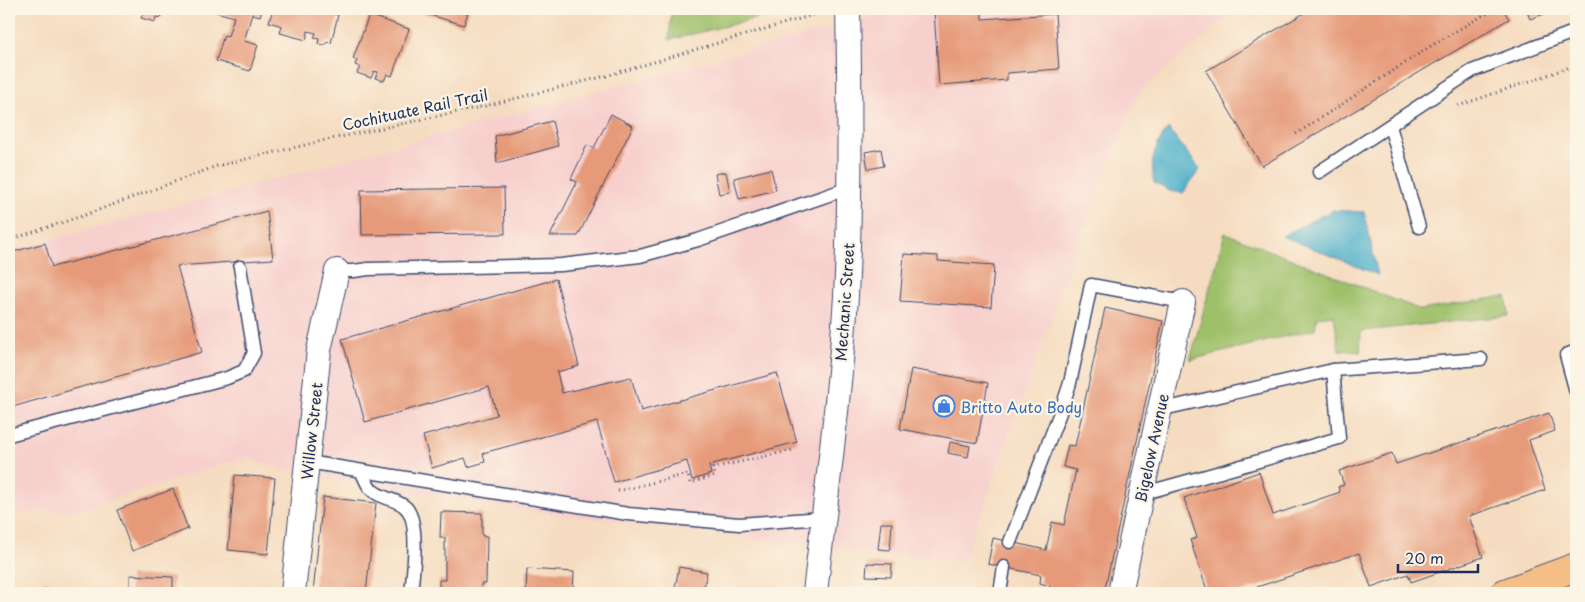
<svg xmlns="http://www.w3.org/2000/svg" width="1585" height="602" font-family="'Playpen Sans',sans-serif">
  <style>
    .built { fill: #f7d0cd }
    .green { fill: #9ec069; stroke: #5c7864 }
    .water { fill: #4bafca; stroke: #336f94 }
    .building { fill: #e69a79 }
    .lines { fill: none; stroke-linecap: round; stroke-linejoin: round }
    .service-casing { stroke: #3c496d; stroke-width: 15 }
    .minor-casing { stroke: #3c496d; stroke-width: 26 }
    .primary-casing { stroke: #3c496d; stroke-width: 30 }
    .path { stroke: #3c496d; stroke-width: 3; stroke-dasharray: 1 4; stroke-linecap: butt }
    .service { stroke: #fff; stroke-width: 12 }
    .minor { stroke: #fff; stroke-width: 24 }
    .primary { stroke: #f5be86; stroke-width: 28 }
    .labels { text-anchor: middle; dominant-baseline: central; stroke-width: 4.5; stroke-linejoin: round; paint-order: stroke }
    .street-label { font-size: 15px; fill: #1b2f5e; stroke: #fcf5e5 }
    .shop-label { font-size: 15px; fill: #366cbe; stroke: #fcf5e5; text-anchor: start }
  </style>
  <rect width="100%" height="100%" fill="#fcf5e5"/>
  <filter id="ink" filterUnits="userSpaceOnUse"><feTurbulence type="fractalNoise" baseFrequency=".02" numOctaves="2"/><feDisplacementMap in="SourceGraphic" scale="10" xChannelSelector="R" yChannelSelector="G"/><feConvolveMatrix kernelMatrix="1 2 1 2 8 2 1 2 1" color-interpolation-filters="sRGB"/></filter>
  <filter id="wash" filterUnits="userSpaceOnUse"><feTurbulence type="fractalNoise" baseFrequency=".0096" numOctaves="4" result="noise"/><feDisplacementMap in="SourceGraphic" scale="20" xChannelSelector="R" yChannelSelector="G"/><feGaussianBlur stdDeviation="1.12" result="paint"/><feColorMatrix in="noise" values="0 0 0 0 0 0 0 0 0 0 0 0 0 0 0 0 0 1.4 0 .05"/><feComposite in="paint" operator="in"/></filter>
  <g filter="url(#wash)">
    <rect width="100%" height="100%" fill="#f5dcc0"/>
    <!-- built -->
    <path class="built" d="M902 9H1237L1139 92 1075 251 963 562 807 545 528 511 295 474 247 457 79 510 9 513V251Z"/>
    <!-- green -->
    <g class="green">
      <path d="M672 9H794L669 40Z"/>
      <path d="M1225 233 1421 310 1506 296 1509 316 1361 331 1360 352 1339 350 1334 315 1317 317 1315 329 1190 360Z"/>
    </g>
    <!-- water -->
    <g class="water">
      <path d="M1168 128 1200 169 1183 193 1170 191 1154 183C1150 157 1154 149 1168 128Z"/>
      <path d="M1333 210 1364 212 1378 275 1282 236Z"/>
    </g>
    <g id="blocks">
      <!-- building -->
      <g class="building">
        <path d="M135 9H164L161 18 156 17 155 22 141 18 143 13 135 11Z"/>
        <path d="M213 9H263L260 16 252 14 244 41 258 45 250 71 216 61 224 35 228 36 234 17 213 11Z"/>
        <path d="M273 9H333L332 13 338 15 331 43 327 42 325 45 318 44 319 39 314 38 316 33 308 31 306 40 280 33 282 26 269 22Z"/>
        <path d="M424 9H469L464 25 423 13Z"/>
        <path d="M965 9H982V19L1055 14 1059 69 1007 73V80L939 85 934 11Z"/>
        <path d="M1311 9H1503L1509 19 1262 166 1206 71Z"/>
        <path d="M1526 9H1559L1530 19Z"/>
        <path d="M369 15 409 29 392 76 387 74 384 81 375 78 378 72 374 71 371 78 357 73 360 67 355 65 357 60 353 59Z"/>
        <path d="M611 114 633 126 578 236H550L577 182 571 179 587 145 594 148Z"/>
        <path d="M552 121 558 146 497 163 495 136Z"/>
        <path d="M881 149 884 166 868 169 865 152Z"/>
        <path d="M771 169 776 190 739 199 734 178Z"/>
        <path d="M726 172 730 192 719 194 715 174Z"/>
        <path d="M504 188 505 234 362 235 361 190Z"/>
        <path d="M267 211 273 259 177 266 202 352 9 408V253L45 243 52 267Z"/>
        <path d="M904 254 938 256V261L994 265 991 307 900 301Z"/>
        <path d="M556 279 579 366 557 372 562 393 631 377 641 411 777 373 797 442 709 465 711 474 692 480 687 461 614 482 597 422 483 453 485 462 468 467 465 458 432 468 423 436 497 415 489 387 365 422 342 339Z"/>
        <path d="M1105 308 1163 321 1104 593H1049L1050 586 1040 583 1041 575 988 564 993 538 1046 550 1052 522 1064 525 1076 470 1063 467 1068 445 1075 446Z"/>
        <path d="M911 369 988 383 977 443 900 429Z"/>
        <path d="M1549 413 1555 431 1529 440 1545 490 1469 516 1483 557 1411 582 1408 574 1371 587 1359 553 1239 593H1208L1190 540 1197 538 1184 498 1259 472 1273 515 1340 492 1338 487 1344 485 1339 471 1392 453 1396 464Z"/>
        <path d="M950 442 970 446 968 457 948 453Z"/>
        <path d="M235 475 275 478 268 554 228 550Z"/>
        <path d="M173 489 188 529 132 551 117 510Z"/>
        <path d="M323 497 376 503 366 593H313Z"/>
        <path d="M441 512 482 513V536H487L486 584H481V593H439V580H445V538H440Z"/>
        <path d="M881 523H892L890 550 878 549Z"/>
        <path d="M867 563 892 564 891 577 866 576Z"/>
        <path d="M679 567 707 572 703 593H674Z"/>
        <path d="M527 569 574 572 573 593H526Z"/>
        <path d="M130 575 173 577V593H130Z"/>
        <path d="M43 589 111 591V593H42Z"/>
      </g>
    </g>
  </g>
  <g filter="url(#ink)">
    <use href="#blocks" fill-opacity="0" stroke="#3c496d" stroke-width="1"/>
    <g class="lines">
      <!-- service casing -->
      <g class="service-casing">
        <g id="service">
          <path d="M1390 126 1419 227"/>
          <path d="M1319 172 1472 71 1576 31"/>
          <path d="M337 271H354L368 269 561 265 640 256 698 240 849 188"/>
          <path d="M1576 351 1566 355 1576 392"/>
          <path d="M1333 370 1481 359"/>
          <path d="M9 435 227 378 244 371 254 353 240 267"/>
          <path d="M308 462 628 514 739 524 823 518"/>
          <path d="M361 471C364 476 366 483 370 488 378 498 394 498 404 506 421 518 413 574 411 593"/>
          <path d="M1141 494 1224 471 1339 438 1333 370 1159 410"/>
          <path d="M1010 542 1061 410 1070 383 1091 285 1183 302"/>
          <path d="M1000 593 1004 567"/>
        </g>
      </g>
      <!-- minor casing -->
      <g class="minor-casing">
        <g id="minor">
          <path d="M293 593 319 350 337 271"/>
          <path d="M815 593C826 494 840 395 846 296 851 201 850 104 848 9"/>
          <path d="M1120 593 1183 302"/>
        </g>
      </g>
      <!-- primary casing -->
      <g class="primary-casing">
        <path id="primary" d="M1505 593 1576 567"/>
      </g>
      <!-- path -->
      <g class="path">
        <path d="M1458 106 1576 65"/>
        <path d="M1296 134 1434 44 1482 16 1498 9"/>
        <path d="M9 240 85 215 217 166 326 140 485 106 606 76 823 12"/>
        <path d="M618 491 688 474 690 483 715 476 713 468 793 450"/>
      </g>
      <!-- service -->
      <use href="#service" class="service"/>
      <!-- minor -->
      <use href="#minor" class="minor"/>
      <!-- primary -->
      <use href="#primary" class="primary"/>
    </g>
  </g>
  <!-- icons -->
  <defs>
    <g id="shop-ring" transform="scale(1.125)"><circle r="9.5" fill="#fcf5e5" stroke="#3f7fe0" stroke-width="1.5"/><path d="M-5-2.5h2.3a2.7 3.5 0 0 1 5.4 0H5L5.5 6h-11ZM-1.5-2.5h3a1.5 2.3 0 0 0-3 0Z" fill="#3f7fe0"/></g>
  </defs>
  <g fill-rule="evenodd">
    <use href="#shop-ring" x="944" y="406"/>
  </g>
  <g class="labels">
    <!-- street labels -->
    <g class="street-label">
      <text transform="translate(415 109) rotate(-12)">Cochituate Rail Trail</text>
      <text transform="translate(844 302) rotate(-86)">Mechanic Street</text>
      <text transform="translate(311 431) rotate(-84)">Willow Street</text>
      <text transform="translate(1151 448) rotate(-78)">Bigelow Avenue</text>
    </g>
    <!-- shop labels -->
    <g class="shop-label">
      <text x="960" y="406">Britto Auto Body</text>
    </g>
  </g>
  <!-- margin -->
  <rect width="1585" height="602" fill="none" stroke="#fcf5e5" stroke-width="30"/>
  <!-- scale -->
  <path d="M1398 564v8h80v-8" fill="none" stroke="#1b2f5e" stroke-width="2.5"/>
  <text x="1405" y="564" font-size="15" fill="#1b2f5e" stroke="#fcf5e5" stroke-width="4" paint-order="stroke">20 m</text>
</svg>
